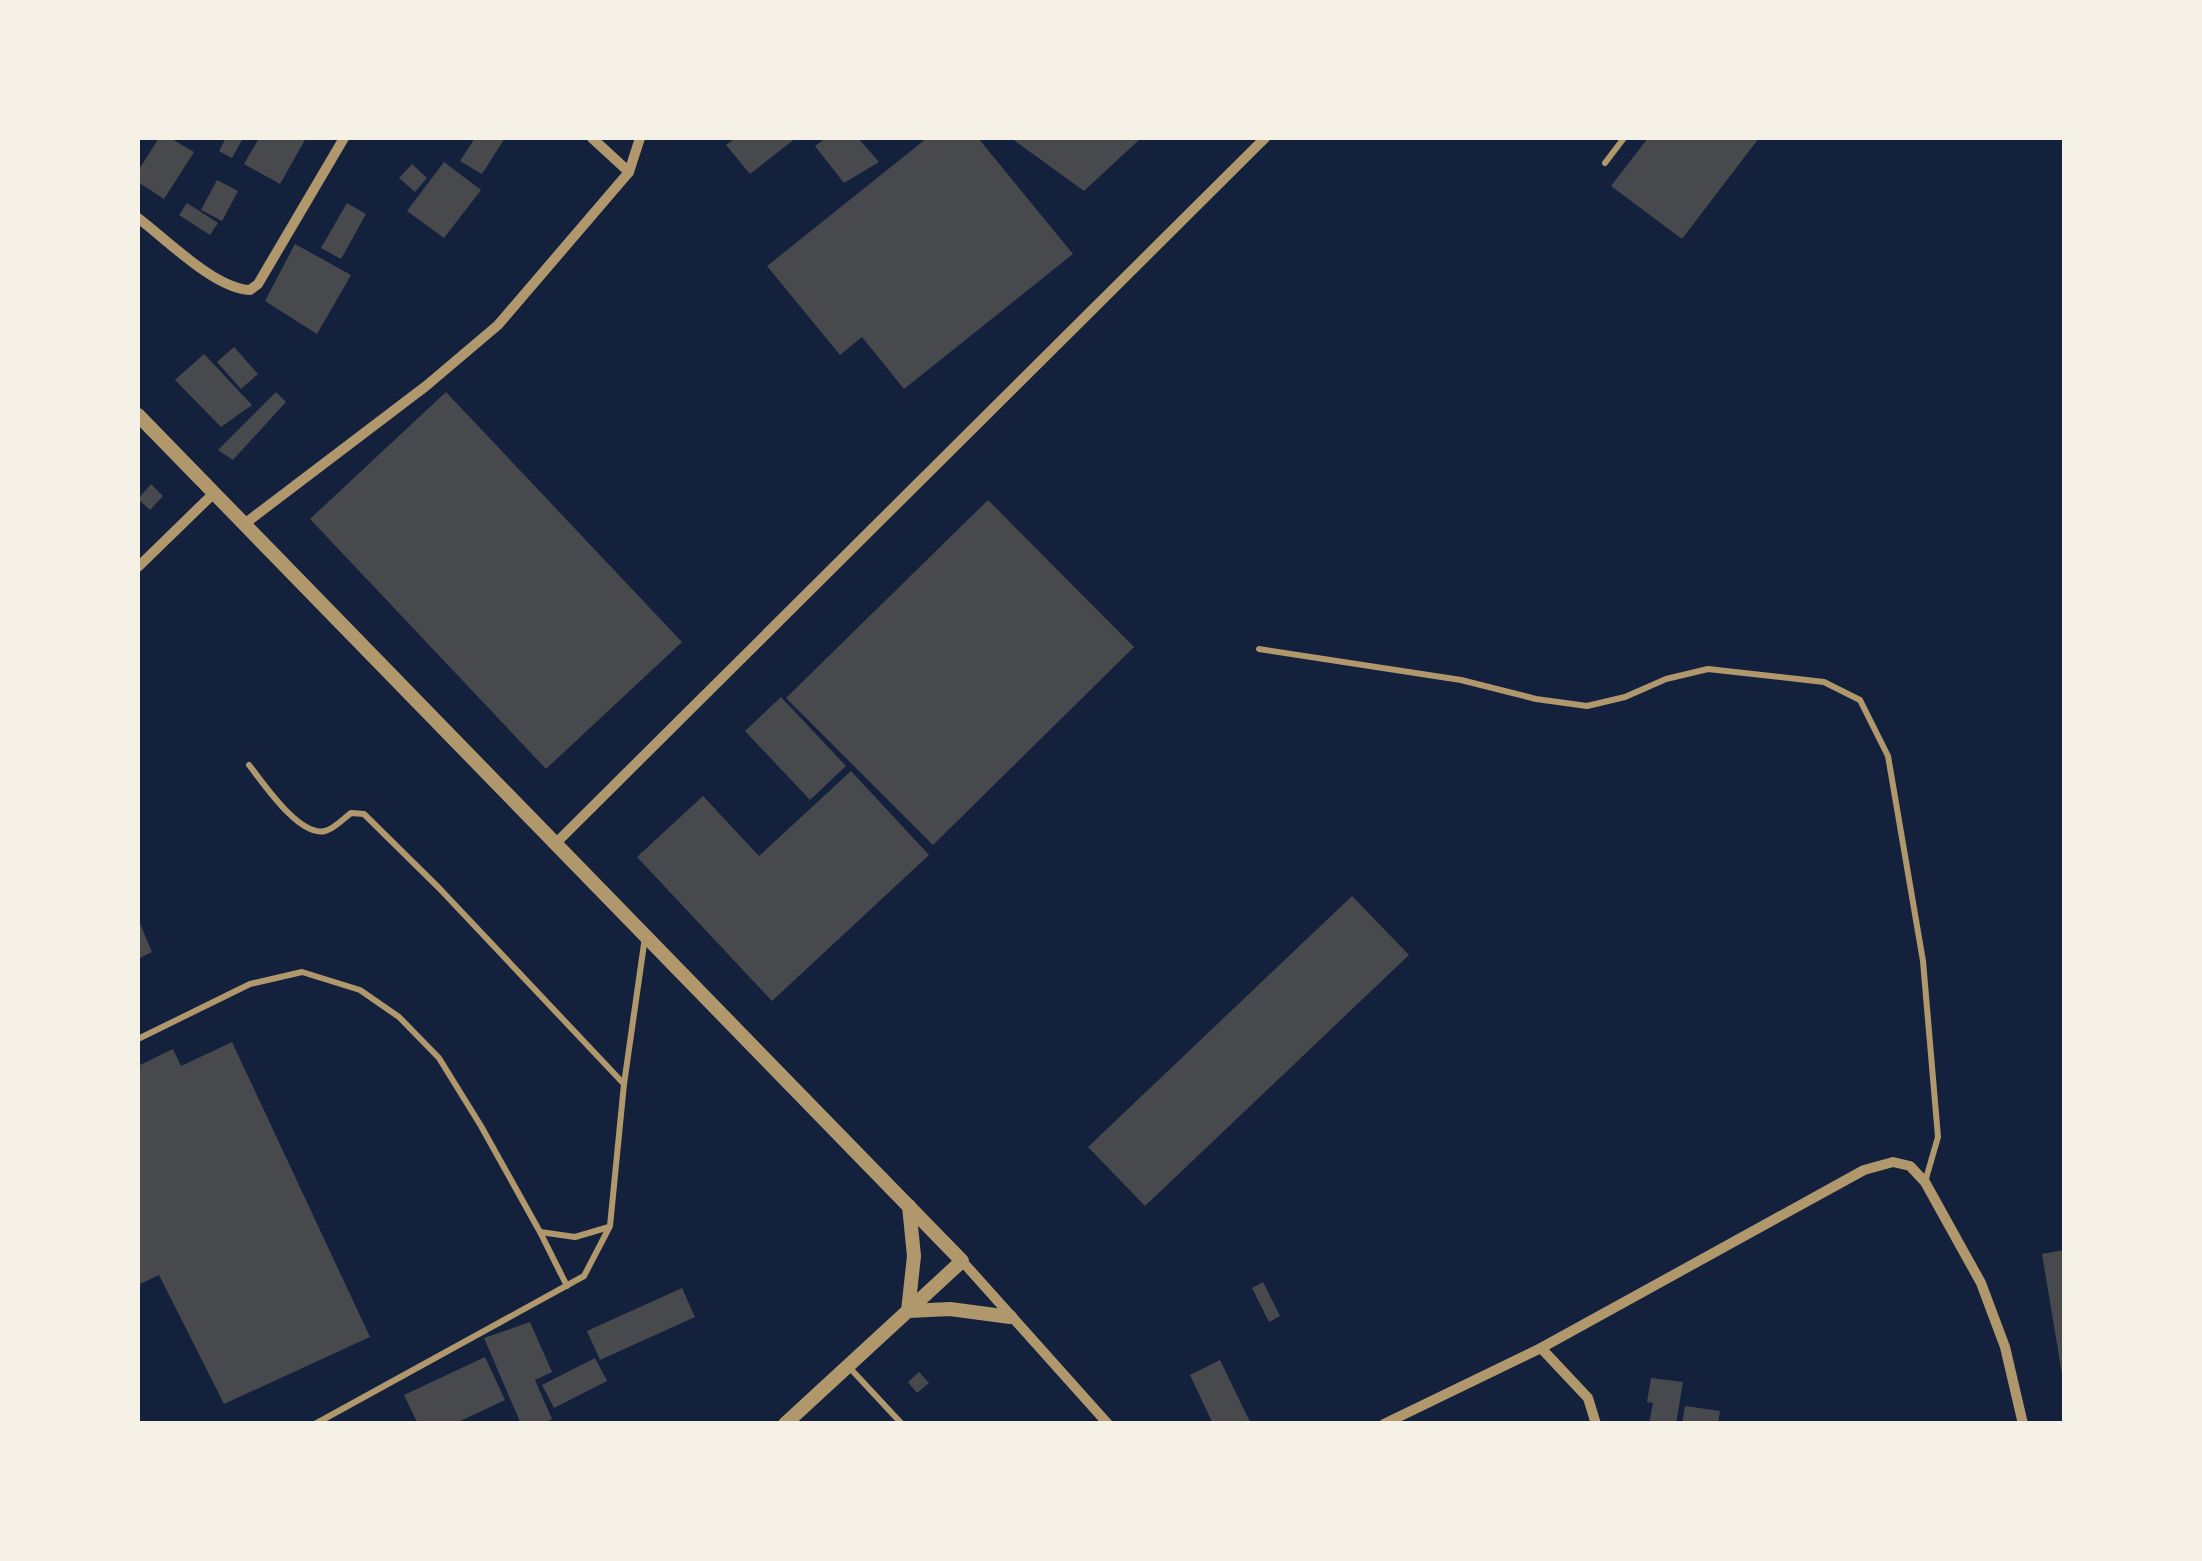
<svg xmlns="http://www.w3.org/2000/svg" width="2202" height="1561" font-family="Manrope,sans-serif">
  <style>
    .building { fill: #48494c }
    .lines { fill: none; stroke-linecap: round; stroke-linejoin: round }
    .service { stroke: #b1986c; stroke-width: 6 }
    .minor { stroke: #b1986c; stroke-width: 10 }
    .tertiary { stroke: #b1986c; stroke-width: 14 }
  </style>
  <rect width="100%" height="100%" fill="#14213d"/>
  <!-- building -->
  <g class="building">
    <path d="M159 138H170L194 152 164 199 138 182V171Z"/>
    <path d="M226 138H243L232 158 219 151Z"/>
    <path d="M259 138H306L280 184 244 164Z"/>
    <path d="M475 138H505L482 174 460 161Z"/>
    <path d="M736 138H796L750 174 726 145Z"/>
    <path d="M826 138H858L879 162 844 183 815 146Z"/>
    <path d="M927 138H978L1073 254 904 389 862 337 840 355 767 266Z"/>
    <path d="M1011 138H1141L1084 191Z"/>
    <path d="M1648 138H1759L1682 239 1611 186Z"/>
    <path d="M444 162 481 190 444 238 407 211Z"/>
    <path d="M412 164 427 178 415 192 399 178Z"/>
    <path d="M217 180 238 191 222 221 201 210Z"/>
    <path d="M187 203 218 223 210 235 179 215Z"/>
    <path d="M347 203 366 214 341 259 321 248Z"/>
    <path d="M295 244 351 275 317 334 265 301Z"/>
    <path d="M234 347 258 374 241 389 217 362Z"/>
    <path d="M204 354 252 405 221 427 175 380Z"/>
    <path d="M276 392 286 402 233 460 218 450Z"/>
    <path d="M446 392 682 642 546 769 310 519Z"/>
    <path d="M151 484 163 496 150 510 138 499Z"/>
    <path d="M988 500 1134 647 933 845 786 698Z"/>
    <path d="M781 697 846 766 810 800 745 731Z"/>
    <path d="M851 771 929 855 772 1001 637 857 703 796 759 856Z"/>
    <path d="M1352 896 1409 955 1145 1206 1088 1147Z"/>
    <path d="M138 919 152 952 138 959Z"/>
    <path d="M232 1042 370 1337 224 1404 159 1275 138 1285V1066L173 1049 181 1066Z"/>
    <path d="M2064 1250V1374H2062L2042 1254Z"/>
    <path d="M1263 1282 1280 1316 1269 1322 1252 1288Z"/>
    <path d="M682 1288 695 1317 600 1360 587 1331Z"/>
    <path d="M530 1322 552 1372 535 1380 552 1419 542 1424H521L484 1338Z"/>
    <path d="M485 1357 505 1400 454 1424H418L404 1395Z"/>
    <path d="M595 1358 607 1381 554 1408 542 1385Z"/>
    <path d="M1220 1360 1251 1424H1213L1190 1375Z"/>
    <path d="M919 1372 929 1383 917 1393 908 1382Z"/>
    <path d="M1651 1378 1683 1382 1676 1424H1649L1653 1403 1647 1402Z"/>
    <path d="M1685 1406 1720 1411 1718 1424H1682Z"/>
  </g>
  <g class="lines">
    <!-- service -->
    <g class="service">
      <path d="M1605 163 1624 138"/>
      <path d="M1259 649 1461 680 1536 699 1587 706 1625 697 1666 679 1708 669 1824 682 1860 700 1888 756 1923 961 1938 1137 1925 1182"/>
      <path d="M249 765C264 784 299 837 325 831 334 829 343 819 351 813L364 814 439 888 624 1084"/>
      <path d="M138 1039 250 984 302 972 360 990 399 1017 439 1058 481 1126 540 1232 575 1237 609 1227"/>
      <path d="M540 1232 567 1286"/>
      <path d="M848 1366 902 1424"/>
      <path d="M315 1424 584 1276 610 1226 624 1084 645 937"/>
    </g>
    <!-- minor -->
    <g class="minor">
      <path d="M592 138 629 172 640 138"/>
      <path d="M138 218C166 239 215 289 250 290L258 284 344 138"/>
      <path d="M243 525 426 386 498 325 629 172"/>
      <path d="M138 567 214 493"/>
      <path d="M555 844 1265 138"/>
      <path d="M962 1261 1108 1424"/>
      <path d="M1541 1348 1588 1398 1596 1424"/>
      <path d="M1384 1424 1541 1348 1864 1170 1893 1162 1910 1166 1925 1182 1981 1283 2005 1347 2023 1424"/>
    </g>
    <!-- tertiary -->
    <g class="tertiary">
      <path d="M138 415 962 1261 785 1424"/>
      <path d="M909 1206 914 1256 908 1311 950 1309 1010 1317"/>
    </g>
  </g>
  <!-- border -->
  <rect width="2202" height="1561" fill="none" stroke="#f6f1e7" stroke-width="280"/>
</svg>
